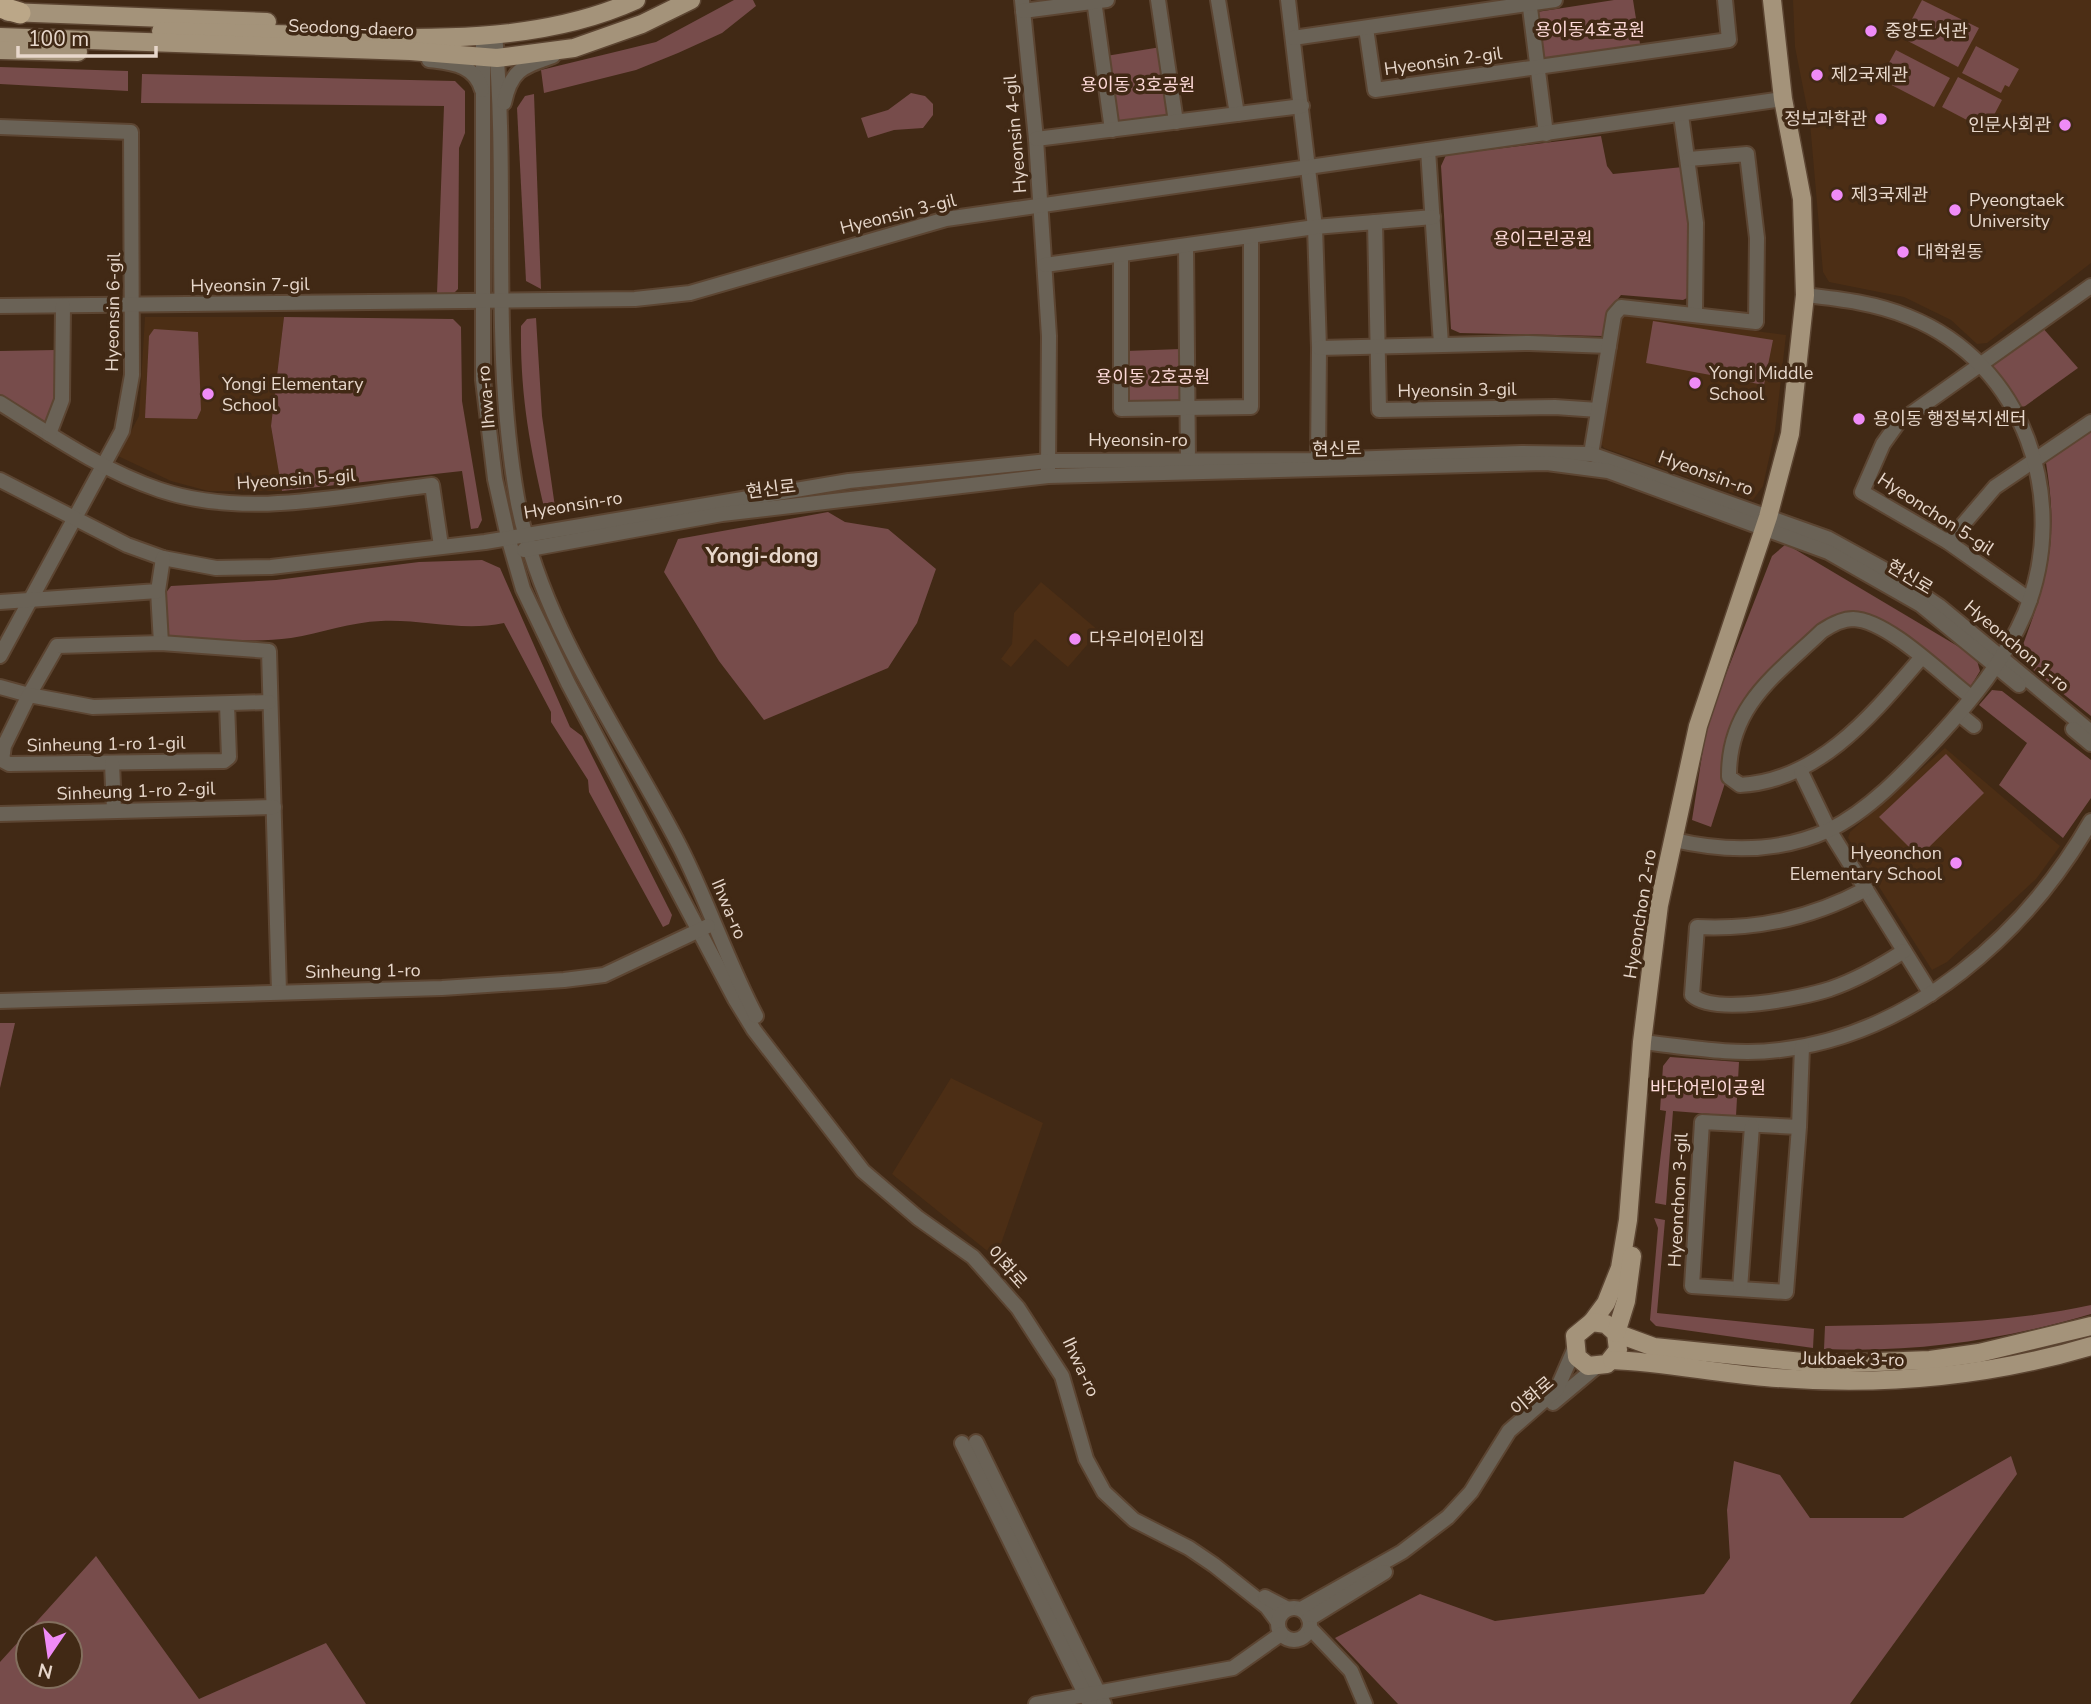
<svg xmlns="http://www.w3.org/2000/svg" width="2091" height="1704" font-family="'Nunito Sans','Noto Sans KR',sans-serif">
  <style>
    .built { fill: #4c2e15 }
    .green { fill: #774c4b; fill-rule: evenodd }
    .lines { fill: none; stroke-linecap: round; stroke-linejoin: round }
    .minor-casing { stroke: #5c4532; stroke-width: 18 }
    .major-casing { stroke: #5c4532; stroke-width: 21 }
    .highway-casing { stroke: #5c4532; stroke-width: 24 }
    .minor { stroke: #6a6256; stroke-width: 14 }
    .major { stroke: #a4937a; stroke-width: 18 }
    .highway { stroke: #bba788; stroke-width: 21 }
    .poi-dot { fill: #ef8bf7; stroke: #412915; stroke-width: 2.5 }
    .labels { text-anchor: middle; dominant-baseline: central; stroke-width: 7; stroke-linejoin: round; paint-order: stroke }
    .street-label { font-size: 18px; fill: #e7d7cb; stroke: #412915 }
    .park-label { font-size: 18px; fill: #fedad9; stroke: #412915 }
    .poi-label { font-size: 18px; fill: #e7d7cb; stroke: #412915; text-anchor: start }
    .quarter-label { font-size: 21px; font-weight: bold; fill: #e7d7cb; stroke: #412915 }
  </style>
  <rect width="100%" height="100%" fill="#412915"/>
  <!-- built -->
  <g class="built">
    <path d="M1793 0H2091V263L1987 343 1977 344 1951 320 1904 297 1829 282 1823 272 1810 123 1795 47Z"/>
    <path d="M1626 314 1786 335 1775 431 1763 486 1753 500 1604 448 1601 444 1620 318Z"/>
    <path d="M145 317H284L271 426 282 491H208L171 481 118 456 139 416Z"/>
    <path d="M1041 582 1099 631 1068 667 1035 639 1011 667 1001 659 1012 644 1014 613Z"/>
    <path d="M1945 748 2060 846 2036 879 1947 962 1932 970 1848 838 1850 832Z"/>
    <path d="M951 1078 1043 1123 996 1258 892 1174Z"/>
  </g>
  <!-- green -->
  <g class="green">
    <path d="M734 0H753L756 6 722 33 678 53 636 70 544 93 541 70 656 42Z"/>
    <path d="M1614 0H1633L1641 50 1545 64 1537 12Z"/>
    <path d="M1922 0 1979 28 1958 67 1902 38Z"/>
    <path d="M1976 46 2019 69 2009 87 2005 85 2001 93 1962 73Z"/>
    <path d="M1161 47 1169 115 1115 122 1106 56Z"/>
    <path d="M1896 50 1950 78 1934 107 1880 79Z"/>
    <path d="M0 67 128 71V91L0 84Z"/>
    <path d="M142 74 455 81 465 91V133L459 148 458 289 454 293 437 294 444 106 144 103H141Z"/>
    <path d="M1958 77 2002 100 1986 130 1942 107Z"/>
    <path d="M911 93 925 96 933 104V115L923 128 894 130 868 138 861 118 888 110Z"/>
    <path d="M534 94 541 289 526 281 517 108 525 96Z"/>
    <path d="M1601 136 1607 166 1613 174 1683 167 1691 263 1689 297 1683 300 1621 295 1612 306 1608 331 1602 336 1460 333 1451 329 1441 166 1446 155Z"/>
    <path d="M284 317 453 319 461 327 462 401 482 520 478 528 471 529 462 471 282 491 271 426Z"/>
    <path d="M536 318 542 416 556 514 546 515C530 448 520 395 521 326L527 319Z"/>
    <path d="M1653 321 1773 340 1764 385 1646 363Z"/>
    <path d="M2041 326 2078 368 2021 409 1994 371V362Z"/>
    <path d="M154 329 198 332 201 410 197 419 145 418 149 336Z"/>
    <path d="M1181 349 1180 405 1127 404 1126 351Z"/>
    <path d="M56 350C58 375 56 397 49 421L43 423 0 398V351Z"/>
    <path d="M2091 426V716L2022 661 2021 650C2048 578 2059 541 2046 463L2050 455Z"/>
    <path d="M828 512 845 522 888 529 936 569 917 623 888 668 764 720 719 661 664 572 678 539Z"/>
    <path d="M1786 544 1976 657 1980 671 1966 694 1877 625 1836 623 1752 698 1711 827 1692 820 1707 723 1772 556Z"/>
    <path d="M482 560 500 568 570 727 582 736 672 915 669 924 663 927 589 792 588 780 551 722V712L504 623C462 632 423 619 381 621 351 622 321 633 291 638 252 643 211 639 172 638L166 633 165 594 171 586 276 580 419 562Z"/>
    <path d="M1992 690 2002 691 2091 760V798L2063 838 1999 785 2027 743 1979 705Z"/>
    <path d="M1946 754 1984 793 1923 853 1916 854 1879 817Z"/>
    <path d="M0 1023H15L0 1088Z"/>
    <path d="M1670 1057 1739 1062 1736 1116 1673 1111 1666 1205 1655 1203 1666 1111 1660 1110 1663 1066Z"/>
    <path d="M1654 1218 1665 1220 1657 1313 1814 1329 1813 1348 1656 1326 1650 1320 1658 1228Z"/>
    <path d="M2091 1305V1314C2004 1340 1915 1353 1824 1349L1825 1326C1914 1324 2004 1324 2091 1305Z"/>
    <path d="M2011 1456 2017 1474 1850 1704H1398L1335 1638 1420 1594 1495 1621 1704 1594 1730 1558 1727 1510 1734 1461 1780 1475 1810 1518H1903Z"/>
    <path d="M96 1556 199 1699 326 1643 366 1704H0V1662ZM28 1634H70V1676H28Z"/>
  </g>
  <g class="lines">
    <!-- minor casing -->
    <g class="minor-casing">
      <g id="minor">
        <path d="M1022 0 1036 139 1049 336 1048 470"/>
        <path d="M1094 0 1112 130"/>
        <path d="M1158 0 1176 122"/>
        <path d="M1218 0 1237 114"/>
        <path d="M1288 0 1315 227 1319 348 1318 460"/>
        <path d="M1529 0 1546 134"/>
        <path d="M1023 11 1107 0"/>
        <path d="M1366 28 1375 90 1729 40 1725 0"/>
        <path d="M483 34V380L495 479 508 537 523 589 568 683 735 999 754 1030 863 1171 918 1218 973 1257 1018 1308 1062 1376 1086 1459 1104 1492 1134 1520 1189 1548 1214 1565 1267 1607 1278 1622"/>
        <path d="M495 34C509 189 490 344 517 498 540 625 622 734 680 847 708 902 727 961 756 1016"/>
        <path d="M1293 38 1555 0"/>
        <path d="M429 60C451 63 475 64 482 90"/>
        <path d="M504 103C511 70 522 67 553 56"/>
        <path d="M1681 115 1696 223 1695 314"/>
        <path d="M0 127 131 132 132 375 122 431 0 656"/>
        <path d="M1036 139 1302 106"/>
        <path d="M1428 150 1441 344"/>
        <path d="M1375 222 1433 217"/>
        <path d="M1186 246 1188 462"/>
        <path d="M1121 255V409L1251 407V237"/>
        <path d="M1045 265 1315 227 1375 222 1379 410 1555 407 1598 410"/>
        <path d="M0 306 635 299 690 293 946 219 1783 99"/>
        <path d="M1319 348 1529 343 1609 346"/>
        <path d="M0 403C51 435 103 471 160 490 246 519 344 495 432 485L441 546"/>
        <path d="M49 434 62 400 63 306"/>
        <path d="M1591 454 1614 315 1621 307 1756 322 1757 238 1747 154 1689 159"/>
        <path d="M0 480 127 545 163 558 216 568 271 567 485 542 849 481 1048 461 1318 460 1521 453 1591 454 1827 538 1887 571 1939 606 2091 732"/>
        <path d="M1948 542 1995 487 2091 422"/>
        <path d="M524 550 722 514 1048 476 1547 463 1608 471 1828 552 1921 605 2019 685"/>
        <path d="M158 591 161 643"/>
        <path d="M2030 600 1948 542 1862 492 1883 444 1898 423 2091 286"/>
        <path d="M0 602 158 591 163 558"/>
        <path d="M1921 658C1873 714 1819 781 1740 785L1729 777C1728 706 1776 675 1822 631 1831 625 1842 619 1853 619 1888 620 1943 676 1971 697"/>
        <path d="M0 687 29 695 57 646 161 643 269 651 279 992"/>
        <path d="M227 704 229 757 224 761 9 764 2 760 4 746 29 695 93 707 269 702"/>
        <path d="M1959 714 1974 726"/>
        <path d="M2073 729 2091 744"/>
        <path d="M112 763 114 810"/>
        <path d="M1801 772 1829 830 1931 994"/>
        <path d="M0 814 274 807"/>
        <path d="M1674 840C1726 852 1779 853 1829 830 1870 810 1906 771 1937 738 1971 701 2005 660 2025 613 2071 501 2025 363 1909 317 1876 303 1840 299 1805 295"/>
        <path d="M1866 889C1812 918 1758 930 1697 927L1692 995C1714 1016 1802 998 1830 989 1856 980 1881 966 1904 951"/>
        <path d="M0 1001 442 988 564 980 604 975 708 926"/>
        <path d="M1642 1042C1687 1047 1735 1056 1780 1050 1914 1034 2026 934 2091 821"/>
        <path d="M1799 1127 1702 1122 1692 1286 1786 1292 1799 1127 1802 1047"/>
        <path d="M1740 1289 1752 1126"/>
        <path d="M1553 1403 1596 1367"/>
        <path d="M976 1442 1104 1704"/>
        <path d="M962 1443 1090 1704"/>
        <path d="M1265 1597 1288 1609"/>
        <circle cx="1294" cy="1624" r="16"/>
        <path d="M1301 1609 1402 1552 1448 1517 1471 1492 1509 1431 1557 1389 1574 1350"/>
        <path d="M1309 1619 1385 1572"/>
        <path d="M1310 1628 1351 1671 1365 1704"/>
        <path d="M1036 1704 1233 1668 1281 1634"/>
      </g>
    </g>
    <!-- major casing -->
    <g class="major-casing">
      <g id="major">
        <path d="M8 12 267 22"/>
        <path d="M161 31C209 33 257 33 305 35 413 39 535 46 636 0"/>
        <path d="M0 37 410 51 497 58 574 48 642 24 691 0"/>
        <path d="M0 50 78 52"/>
        <path d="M1592 1322 1606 1303 1620 1268 1628 1220 1642 1042 1659 905 1698 726 1768 517 1790 434 1805 295 1802 199 1783 99 1772 0"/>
        <path d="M1616 1333 1618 1350 1607 1364 1588 1366 1577 1357 1575 1336 1592 1322 1606 1324 1616 1333 1654 1347 1823 1364 1930 1360 1979 1353 2091 1326"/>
        <path d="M1616 1333 1626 1301 1632 1256"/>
        <path d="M1612 1360C1664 1362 1714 1373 1765 1377 1876 1387 1984 1378 2091 1346"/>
      </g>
    </g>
    <!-- highway casing -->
    <g class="highway-casing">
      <path id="highway" d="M0 7 20 13"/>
    </g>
    <!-- minor -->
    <use href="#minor" class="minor"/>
    <!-- major -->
    <use href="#major" class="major"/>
    <!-- highway -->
    <use href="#highway" class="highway"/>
  </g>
  <!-- markers -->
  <g class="poi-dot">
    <circle cx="1871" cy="31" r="7"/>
    <circle cx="1817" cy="75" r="7"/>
    <circle cx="1881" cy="119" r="7"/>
    <circle cx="2065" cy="125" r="7"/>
    <circle cx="1837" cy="195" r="7"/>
    <circle cx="1955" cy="210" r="7"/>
    <circle cx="1903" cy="252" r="7"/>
    <circle cx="1695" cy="383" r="7"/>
    <circle cx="208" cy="394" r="7"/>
    <circle cx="1859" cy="419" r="7"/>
    <circle cx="1075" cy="639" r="7"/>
    <circle cx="1956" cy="863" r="7"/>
  </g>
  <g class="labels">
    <!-- street labels -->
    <g class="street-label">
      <text transform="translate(351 28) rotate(2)">Seodong-daero</text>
      <text transform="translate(1443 61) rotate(-8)">Hyeonsin 2-gil</text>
      <text transform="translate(1015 134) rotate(-95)">Hyeonsin 4-gil</text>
      <text transform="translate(898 214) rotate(-14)">Hyeonsin 3-gil</text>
      <text transform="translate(250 285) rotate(-1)">Hyeonsin 7-gil</text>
      <text transform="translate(113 312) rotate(-89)">Hyeonsin 6-gil</text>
      <text transform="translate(1457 390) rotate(-1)">Hyeonsin 3-gil</text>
      <text transform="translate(486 397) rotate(-95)">Ihwa-ro</text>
      <text x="1138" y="440">Hyeonsin-ro</text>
      <text transform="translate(1337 449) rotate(-1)">현신로</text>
      <text transform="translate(1706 473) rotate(20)">Hyeonsin-ro</text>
      <text transform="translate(296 479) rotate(-4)">Hyeonsin 5-gil</text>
      <text transform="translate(771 489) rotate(-7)">현신로</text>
      <text transform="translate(573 505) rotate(-9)">Hyeonsin-ro</text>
      <text transform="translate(1936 514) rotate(33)">Hyeonchon 5-gil</text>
      <text transform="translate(1910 577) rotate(31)">현신로</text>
      <text transform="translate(2017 646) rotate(40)">Hyeonchon 1-ro</text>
      <text transform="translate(106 744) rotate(-1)">Sinheung 1-ro 1-gil</text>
      <text transform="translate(136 791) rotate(-2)">Sinheung 1-ro 2-gil</text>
      <text transform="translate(729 909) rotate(67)">Ihwa-ro</text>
      <text transform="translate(1640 914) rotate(-81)">Hyeonchon 2-ro</text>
      <text transform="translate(363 971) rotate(-1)">Sinheung 1-ro</text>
      <text transform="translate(1678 1200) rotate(-87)">Hyeonchon 3-gil</text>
      <text transform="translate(1007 1267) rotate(48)">이화로</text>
      <text transform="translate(1853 1359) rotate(1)">Jukbaek 3-ro</text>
      <text transform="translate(1081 1367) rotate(65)">Ihwa-ro</text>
      <text transform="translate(1532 1396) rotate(-40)">이화로</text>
    </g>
    <!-- park labels -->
    <g class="park-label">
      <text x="1590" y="30">용이동4호공원</text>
      <text x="1138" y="85">용이동 3호공원</text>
      <text x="1543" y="239">용이근린공원</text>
      <text x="1153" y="377">용이동 2호공원</text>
      <text x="1708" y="1088">바다어린이공원</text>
    </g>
    <!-- poi labels -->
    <g class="poi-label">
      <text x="1885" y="31">중앙도서관</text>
      <text x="1831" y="75">제2국제관</text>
      <text x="1867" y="119" text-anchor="end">정보과학관</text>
      <text x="2051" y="125" text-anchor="end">인문사회관</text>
      <text x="1851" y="195">제3국제관</text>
      <text x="1969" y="200">Pyeongtaek<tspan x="1969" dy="21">University</tspan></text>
      <text x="1917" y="252">대학원동</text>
      <text x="1709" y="373">Yongi Middle<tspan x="1709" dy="21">School</tspan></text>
      <text x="222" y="384">Yongi Elementary<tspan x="222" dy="21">School</tspan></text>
      <text x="1873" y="419">용이동 행정복지센터</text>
      <text x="1089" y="639">다우리어린이집</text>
      <text x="1942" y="853" text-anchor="end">Hyeonchon<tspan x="1942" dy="21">Elementary School</tspan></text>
    </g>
    <!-- quarter labels -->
    <g class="quarter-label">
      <text x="762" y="556">Yongi-dong</text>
    </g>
  </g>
  <!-- north arrow -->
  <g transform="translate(49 1655) rotate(193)"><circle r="33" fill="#412915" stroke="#836f5e" stroke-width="2"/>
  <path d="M0-5L12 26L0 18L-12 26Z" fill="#ef8bf7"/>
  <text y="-10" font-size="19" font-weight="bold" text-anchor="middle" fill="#e7d7cb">N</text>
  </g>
  <!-- scale -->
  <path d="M18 46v10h138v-10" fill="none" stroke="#e7d7cb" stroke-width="3.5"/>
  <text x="28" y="46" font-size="21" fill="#e7d7cb" stroke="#412915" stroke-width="5" paint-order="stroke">100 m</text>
</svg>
